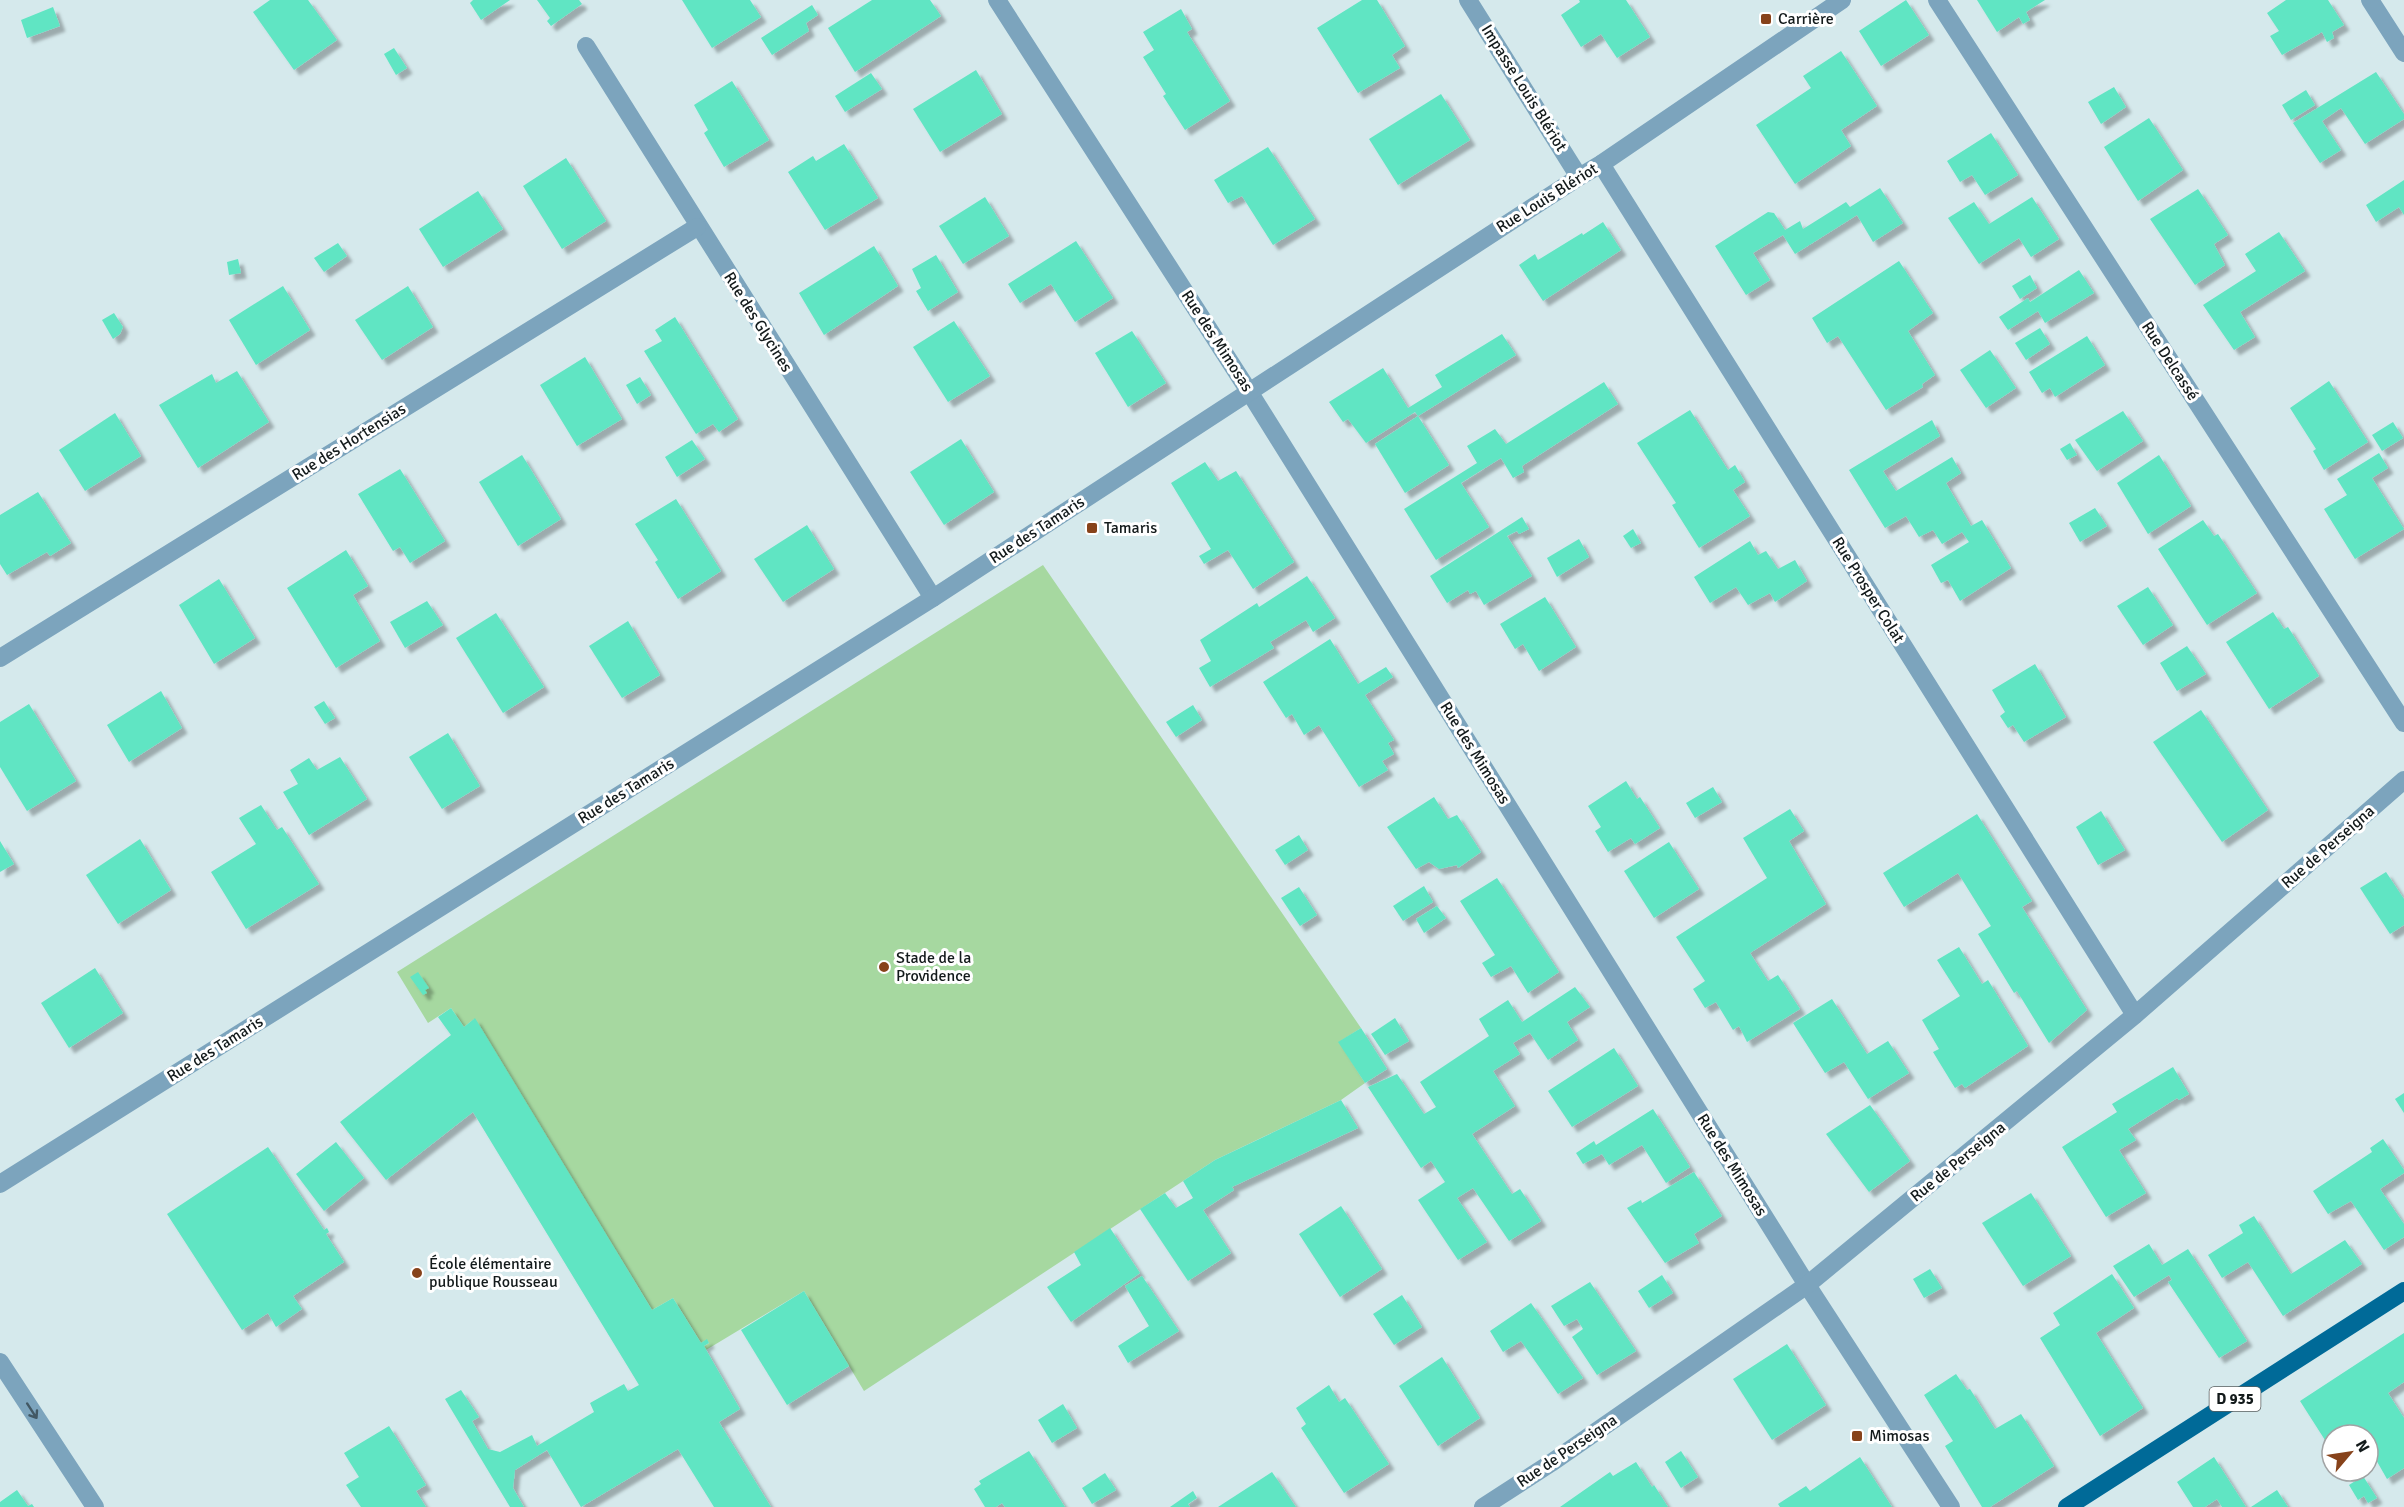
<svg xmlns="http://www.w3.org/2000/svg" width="2404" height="1507" font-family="Signika,sans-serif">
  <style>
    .green { fill: #a6d8a0 }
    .building { fill: #60e5c3; filter: url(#shadow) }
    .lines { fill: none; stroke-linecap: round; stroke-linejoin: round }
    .service { stroke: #7ca4bd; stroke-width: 18 }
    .minor { stroke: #7ca4bd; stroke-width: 18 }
    .primary { stroke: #006a98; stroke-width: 18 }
    .oneway { stroke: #425864 }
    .poi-dot { fill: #87421a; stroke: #fff; stroke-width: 2 }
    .labels { text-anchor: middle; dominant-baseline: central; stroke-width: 6; stroke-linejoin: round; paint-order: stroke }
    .shield { fill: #fff; stroke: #5a5f5f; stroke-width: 1.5 }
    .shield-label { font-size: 15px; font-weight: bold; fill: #131a1b }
    .poi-label { font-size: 16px; fill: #131a1b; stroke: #fff; text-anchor: start }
    .street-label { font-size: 16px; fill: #131a1b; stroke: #fff }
  </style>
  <defs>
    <filter id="shadow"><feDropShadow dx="5.5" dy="5.5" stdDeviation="1.5" flood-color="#0004"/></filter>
  </defs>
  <rect width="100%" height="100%" fill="#d5e9ec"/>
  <!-- green -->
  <path class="green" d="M1043 565 1361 1028 1339 1042 1365 1083 1341 1100 1215 1160 864 1391 804 1291 706 1350 704 1346 709 1343 707 1340 701 1343 673 1298 652 1310 474 1019 464 1027 451 1008 428 1023 397 972Z"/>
  <!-- building -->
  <g class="building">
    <path d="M270 0H308L337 40 294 70 253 12Z"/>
    <path d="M473 0H510L481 20 470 3Z"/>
    <path d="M537 0H579L582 4 551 26 547 21 550 18Z"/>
    <path d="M682 0H750L761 17 712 48Z"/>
    <path d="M872 0H930L941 16 855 72 828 28Z"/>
    <path d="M1362 0H1377L1405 46 1392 55 1400 68 1358 93 1317 28Z"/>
    <path d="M1579 0H1626L1650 37 1617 58 1601 34 1581 47 1561 15 1580 2Z"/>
    <path d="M1906 0 1929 35 1881 66 1859 31Z"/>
    <path d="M1977 0H2045L2026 12 2030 20 2023 24 2019 17 1997 32Z"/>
    <path d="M2286 0H2328L2344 25 2332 32 2334 38 2327 42 2322 32 2282 55 2270 36 2279 31 2267 13Z"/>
    <path d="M812 5 818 15 806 23 809 31 772 55 761 38Z"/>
    <path d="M53 7 60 26 27 38 21 20Z"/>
    <path d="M1181 9 1192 29 1187 32 1230 101 1185 130 1163 96 1166 94 1143 57 1154 50 1143 32Z"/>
    <path d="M394 48 407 68 396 75 384 54Z"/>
    <path d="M1841 51 1877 106 1841 130 1851 146 1795 184 1756 125 1811 88 1803 76Z"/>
    <path d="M976 70 1002 114 940 152 913 109Z"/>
    <path d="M2376 72 2404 114V119L2365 144 2341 108 2322 121 2341 150 2320 163 2293 123Z"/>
    <path d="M871 73 882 89 845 112 835 96Z"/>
    <path d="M732 81 769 140 724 167 704 133 708 130 694 105Z"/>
    <path d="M2114 87 2126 107 2101 124 2088 102Z"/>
    <path d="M2306 90 2315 105 2291 120 2282 105Z"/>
    <path d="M1441 94 1470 140 1398 185 1369 139Z"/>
    <path d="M2149 118 2183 170 2138 201 2104 147Z"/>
    <path d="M1991 133 2018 175 1985 195 1972 175 1960 182 1947 161Z"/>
    <path d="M844 144 878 198 825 230 788 172 813 156 816 161Z"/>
    <path d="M1268 147 1315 219 1273 245 1242 196 1228 203 1214 180Z"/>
    <path d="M566 158 606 221 562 249 523 186Z"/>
    <path d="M2404 180V215L2399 207 2376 222 2366 205Z"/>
    <path d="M1880 188 1903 223 1873 242 1857 215 1795 254 1783 235 1753 253 1770 280 1746 295 1715 246 1768 212 1774 213 1785 230 1800 221 1803 229 1846 202 1850 207Z"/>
    <path d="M2198 189 2228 235 2214 244 2225 265 2195 285 2150 219Z"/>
    <path d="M478 191 503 229 443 267 419 229Z"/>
    <path d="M985 197 1009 236 963 264 939 226Z"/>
    <path d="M2032 197 2059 239 2031 257 2019 238 1979 264 1948 218 1974 202 1989 224Z"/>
    <path d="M1603 222 1621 250 1543 301 1519 265 1535 254 1538 260 1582 233 1583 235Z"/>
    <path d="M2279 232 2305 271 2240 312 2255 337 2234 350 2203 305 2256 271 2245 254Z"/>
    <path d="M1076 241 1113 298 1075 322 1051 284 1020 303 1008 284Z"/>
    <path d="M338 243 347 256 324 272 314 258Z"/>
    <path d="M874 246 898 286 824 335 799 293Z"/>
    <path d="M936 255 958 292 928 311 916 291 921 288 912 269Z"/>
    <path d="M238 259 241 273 229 275 227 262Z"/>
    <path d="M1899 261 1933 313 1908 331 1935 375 1922 384 1923 387 1886 410 1838 336 1827 343 1812 318Z"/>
    <path d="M2079 270 2094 293 2045 323 2038 311 2008 330 1999 317 2028 298 2030 302Z"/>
    <path d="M2030 275 2037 288 2020 299 2012 286Z"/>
    <path d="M283 286 310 330 256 365 229 320Z"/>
    <path d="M408 286 433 327 382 360 355 320Z"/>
    <path d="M114 313 123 327 120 334 113 339 102 320Z"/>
    <path d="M675 317 738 419 719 432 713 424 696 434 644 351 662 341 655 330Z"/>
    <path d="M954 321 990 376 948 402 913 347Z"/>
    <path d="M2040 328 2050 344 2026 360 2015 343Z"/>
    <path d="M1132 331 1166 383 1128 407 1095 353Z"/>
    <path d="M1502 334 1516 355 1418 416 1415 412 1366 443 1348 419 1343 422 1329 402 1383 368 1408 408 1442 387 1435 375Z"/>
    <path d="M2087 336 2105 365 2055 397 2050 388 2042 393 2029 372Z"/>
    <path d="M1990 350 2016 388 1986 408 1960 370Z"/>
    <path d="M585 357 622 419 577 446 540 385Z"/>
    <path d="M237 371 269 422 198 468 159 405 212 374 216 383Z"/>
    <path d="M640 377 651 395 637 404 626 385Z"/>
    <path d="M2329 381 2368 442 2324 470 2313 451 2316 449 2290 408Z"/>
    <path d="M1604 382 1618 404 1522 466 1524 472 1513 478 1501 458 1461 483 1489 527 1436 560 1404 509 1477 463 1467 446 1495 429 1506 444Z"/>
    <path d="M1690 410 1728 470 1735 465 1745 482 1733 490 1750 516 1699 548 1672 505 1676 503 1637 443Z"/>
    <path d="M2123 411 2143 441 2097 471 2075 440Z"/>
    <path d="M115 413 141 456 85 491 59 450Z"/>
    <path d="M1418 416 1449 465 1405 493 1375 444Z"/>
    <path d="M1932 420 1940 436 1883 471 1896 491 1952 457 1961 473 1946 483 1971 526 1982 520 2011 568 1960 601 1948 580 1941 583 1931 565 1969 542 1962 532 1942 544 1933 530 1919 537 1906 516 1885 528 1849 470Z"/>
    <path d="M2393 422 2403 438 2382 451 2372 435Z"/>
    <path d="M961 439 994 492 944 525 910 472Z"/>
    <path d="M692 440 705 459 677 477 665 457Z"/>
    <path d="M2070 443 2077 455 2067 460 2060 449Z"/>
    <path d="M2379 453 2388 468 2372 478 2404 529 2355 559 2324 509 2347 495 2337 479Z"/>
    <path d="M522 455 561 519 518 546 479 482Z"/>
    <path d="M2159 455 2191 506 2148 534 2117 483Z"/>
    <path d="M1205 462 1218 481 1236 471 1294 562 1253 589 1228 550 1204 564 1199 556 1211 549 1171 483Z"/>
    <path d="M400 469 445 541 410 563 400 547 393 551 358 494Z"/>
    <path d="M38 492 71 543 50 556 47 552 7 575 0 564V515Z"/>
    <path d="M676 499 721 571 678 599 655 562 658 560 635 524Z"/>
    <path d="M2095 508 2107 526 2080 542 2069 523Z"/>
    <path d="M1522 517 1529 529 1519 534 1517 531 1507 536 1532 576 1484 605 1476 591 1470 594 1468 590 1447 603 1430 576Z"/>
    <path d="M2203 520 2214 536 2218 534 2257 593 2207 625 2158 549Z"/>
    <path d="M807 525 834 569 783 602 754 559Z"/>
    <path d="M1633 529 1641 543 1631 548 1623 536Z"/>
    <path d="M1579 539 1589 557 1557 577 1547 558Z"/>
    <path d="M1750 541 1758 555 1766 551 1778 569 1795 560 1807 581 1775 602 1770 593 1748 605 1736 587 1710 603 1694 577Z"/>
    <path d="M346 550 368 586 353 595 380 641 336 668 287 588Z"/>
    <path d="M1307 576 1335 618 1313 632 1306 620 1270 642 1274 648 1210 687 1199 668 1211 661 1200 640 1257 603 1259 607Z"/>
    <path d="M219 579 255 638 214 664 179 605Z"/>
    <path d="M2148 587 2173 625 2143 645 2117 606Z"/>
    <path d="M1545 597 1576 647 1539 671 1523 644 1515 649 1500 624Z"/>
    <path d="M427 601 443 625 405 648 390 622Z"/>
    <path d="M2273 612 2284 629 2288 627 2319 676 2269 709 2226 642Z"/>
    <path d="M496 613 544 687 503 713 456 638Z"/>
    <path d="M628 621 660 675 622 698 589 646Z"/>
    <path d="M1330 639 1358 684 1386 667 1393 677 1365 695 1394 740 1388 743 1394 754 1382 761 1388 770 1359 787 1319 725 1304 735 1292 714 1286 718 1263 682Z"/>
    <path d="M2187 646 2206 674 2177 691 2160 663Z"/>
    <path d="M2035 664 2066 717 2024 742 2013 725 2008 728 2000 716 2005 712 1992 690Z"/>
    <path d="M161 691 182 728 129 762 107 725Z"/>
    <path d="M324 701 335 718 325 724 314 707Z"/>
    <path d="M29 704 76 781 27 811 0 767V722Z"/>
    <path d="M1193 705 1202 720 1176 737 1166 722Z"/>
    <path d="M2201 710 2268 810 2222 842 2153 742Z"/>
    <path d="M448 733 480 786 442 809 409 757Z"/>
    <path d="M340 757 367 799 309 835 283 792 298 784 290 770 309 758 317 770Z"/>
    <path d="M1626 781 1637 799 1640 797 1660 828 1635 844 1631 838 1608 852 1595 831 1601 827 1588 806Z"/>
    <path d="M1713 787 1722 802 1695 818 1686 803Z"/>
    <path d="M1434 797 1448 819 1457 815 1481 852 1458 868 1457 865 1439 869 1429 862 1416 869 1387 827Z"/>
    <path d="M261 805 277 830 282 827 319 884 246 929 211 872 256 844 239 818Z"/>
    <path d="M1790 809 1804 831 1789 841 1826 904 1750 953 1768 981 1778 975 1800 1009 1747 1042 1739 1026 1733 1030 1716 1002 1705 1008 1693 989 1705 981 1676 937 1767 878 1743 838Z"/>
    <path d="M2101 811 2125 850 2098 865 2076 827Z"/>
    <path d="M1977 814 2032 901 2022 907 2087 1010 2049 1043 2017 991 2014 993 1978 934 1991 926 1958 873 1904 907 1883 873Z"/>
    <path d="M1299 835 1308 850 1285 865 1275 850Z"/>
    <path d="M140 839 171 890 118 924 86 875Z"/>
    <path d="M0 841 14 864 0 872Z"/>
    <path d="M1669 842 1699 889 1654 918 1624 871Z"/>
    <path d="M2386 872 2404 899V925L2390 934 2360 888Z"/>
    <path d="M1497 878 1559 972 1528 993 1511 966 1491 977 1482 963 1495 955 1460 901Z"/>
    <path d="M1424 886 1433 902 1403 921 1393 906Z"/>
    <path d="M1299 887 1317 915 1300 926 1281 898Z"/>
    <path d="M1437 906 1446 918 1424 933 1416 919Z"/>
    <path d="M1959 947 1982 984 1988 980 2028 1046 1965 1088 1962 1084 1955 1088 1933 1052 1939 1049 1922 1020 1960 996 1937 960Z"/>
    <path d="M95 968 123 1013 69 1048 41 1003Z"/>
    <path d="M418 972 429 988 425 990 427 993 423 995 410 977Z"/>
    <path d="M1575 987 1590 1007 1567 1022 1578 1040 1548 1060 1530 1033 1513 1043 1520 1054 1493 1071 1515 1106 1472 1134 1512 1194 1520 1189 1541 1221 1509 1241 1473 1188 1457 1198 1487 1242 1458 1260 1418 1200 1445 1182 1431 1161 1421 1168 1368 1087 1397 1074 1424 1114 1436 1107 1420 1082 1489 1036 1479 1019 1508 1000 1522 1022Z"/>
    <path d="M1832 999 1867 1054 1888 1041 1909 1073 1868 1099 1844 1062 1825 1073 1793 1023Z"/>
    <path d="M451 1008 464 1027 475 1018 652 1310 673 1298 701 1343 707 1339 709 1343 704 1346 740 1409 719 1422 771 1507H714L678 1449 581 1507 547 1450 515 1470 513 1488 524 1507H510L445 1399 461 1390 479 1417 472 1421 488 1449 500 1452 532 1435 537 1446 594 1412 590 1403 624 1384 628 1391 639 1385 473 1112 386 1180 340 1122 451 1035 438 1017Z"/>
    <path d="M1395 1018 1409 1041 1385 1055 1371 1034Z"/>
    <path d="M1361 1028 1387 1069 1365 1083 1338 1042Z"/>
    <path d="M1614 1048 1638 1086 1572 1127 1548 1091Z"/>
    <path d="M2173 1067 2189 1094 2179 1100 2177 1098 2128 1129 2136 1140 2119 1150 2146 1193 2106 1217 2062 1147 2117 1112 2112 1104Z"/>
    <path d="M2404 1093V1113L2395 1099Z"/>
    <path d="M1341 1100 1358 1128 1232 1187 1234 1190 1203 1210 1231 1253 1188 1281 1140 1209 1165 1193 1176 1208 1193 1198 1183 1181 1215 1160Z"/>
    <path d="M1870 1105 1910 1161 1869 1192 1826 1134Z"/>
    <path d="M1653 1109 1690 1167 1666 1183 1642 1145 1609 1165 1602 1154 1583 1164 1576 1153 1594 1141 1596 1145Z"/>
    <path d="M2383 1139 2404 1170V1173L2380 1189 2404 1224V1237L2384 1250 2351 1201 2328 1214 2313 1191 2372 1152 2370 1148Z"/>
    <path d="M336 1142 364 1178 324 1211 296 1174Z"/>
    <path d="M268 1147 324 1230 327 1228 329 1232 326 1234 344 1262 293 1296 302 1309 276 1327 268 1313 242 1330 167 1214Z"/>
    <path d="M1694 1172 1722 1216 1694 1234 1699 1243 1665 1263 1627 1208 1641 1200 1642 1203Z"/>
    <path d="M2031 1193 2071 1256 2023 1286 1982 1223Z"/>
    <path d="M1341 1206 1382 1269 1340 1297 1299 1234Z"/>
    <path d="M2254 1216 2291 1274 2345 1240 2362 1264 2283 1316 2248 1262 2222 1278 2208 1255 2243 1233 2239 1225Z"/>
    <path d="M1110 1228 1140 1273 1071 1322 1047 1287 1081 1265 1074 1252Z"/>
    <path d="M2149 1244 2162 1265 2188 1249 2247 1341 2219 1358 2168 1282 2172 1280 2169 1275 2134 1297 2113 1266Z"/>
    <path d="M1930 1269 1942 1288 1924 1298 1913 1279Z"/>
    <path d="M2112 1274 2134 1308 2096 1333 2143 1408 2100 1436 2040 1338 2060 1325 2053 1313Z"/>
    <path d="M1662 1275 1673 1293 1649 1308 1638 1291Z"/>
    <path d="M1142 1276 1179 1331 1128 1363 1118 1346 1149 1326 1125 1286Z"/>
    <path d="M1590 1282 1636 1351 1597 1375 1572 1337 1583 1329 1577 1319 1564 1326 1551 1306Z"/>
    <path d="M804 1291 849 1366 787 1405 741 1330Z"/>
    <path d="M1402 1295 1422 1327 1394 1345 1373 1314Z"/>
    <path d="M1531 1303 1583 1378 1558 1394 1521 1341 1503 1352 1490 1331Z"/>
    <path d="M2404 1333V1382L2388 1393 2404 1418V1468L2387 1479 2371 1451 2368 1453V1435H2332V1451L2300 1401Z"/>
    <path d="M1787 1344 1826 1405 1772 1440 1733 1379Z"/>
    <path d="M1442 1357 1480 1418 1438 1446 1399 1386Z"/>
    <path d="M1956 1374 1967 1390 1970 1389 1995 1429 2021 1414 2054 1466 1990 1507H1982L1945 1446 1953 1441 1924 1395Z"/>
    <path d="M1329 1385 1339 1402 1345 1398 1389 1464 1344 1493 1301 1428 1306 1424 1296 1408Z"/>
    <path d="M1063 1404 1077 1428 1052 1443 1038 1420Z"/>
    <path d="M389 1426 426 1485 416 1491 426 1507H361L346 1485 359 1477 344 1453Z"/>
    <path d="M1029 1451 1065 1507H1005L1002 1503 996 1507H985L974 1489 981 1484 979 1481Z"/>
    <path d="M1681 1451 1698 1477 1681 1488 1665 1462Z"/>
    <path d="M1860 1457 1892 1507H1780L1778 1504 1806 1486 1810 1491Z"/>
    <path d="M2214 1457 2246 1507H2222L2217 1499 2205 1507H2193L2177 1482Z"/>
    <path d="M1636 1462 1652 1487 1654 1485 1668 1507H1560L1610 1472 1613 1476Z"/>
    <path d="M1272 1472 1296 1507H1218Z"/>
    <path d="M1105 1473 1116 1490 1092 1504 1082 1488Z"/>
    <path d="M2363 1476 2377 1498 2368 1503 2364 1496 2358 1500 2349 1485Z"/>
    <path d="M17 1490 28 1506 32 1504 34 1507H0V1502Z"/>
    <path d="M2277 1490 2288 1507H2251Z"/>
    <path d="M1193 1491 1197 1498 1188 1504 1190 1507H1170Z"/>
  </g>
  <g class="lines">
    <!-- service -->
    <path class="service" d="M0 1362 95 1507"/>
    <!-- minor -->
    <g class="minor">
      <path d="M997 0 1250 393 1807 1285 1951 1507"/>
      <path d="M1468 0 1579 177"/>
      <path d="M1937 0 2404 723"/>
      <path d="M2370 0 2404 53"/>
      <path d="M586 46 933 598"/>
      <path d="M1601 164 2135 1015"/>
      <path d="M0 658 697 227"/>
      <path d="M0 1184 933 598 1579 177 1601 164 1842 0"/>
      <path d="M1483 1507 1551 1463 1807 1285 2135 1015 2404 780"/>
    </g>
    <!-- primary -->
    <path class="primary" d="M2067 1507 2404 1291"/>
  </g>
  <!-- one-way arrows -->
  <defs><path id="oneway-shaft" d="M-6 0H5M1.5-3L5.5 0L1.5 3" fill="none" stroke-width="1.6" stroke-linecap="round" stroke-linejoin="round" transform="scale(1.5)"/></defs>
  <use class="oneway" href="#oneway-shaft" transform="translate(32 1411) rotate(57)"/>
  <!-- markers -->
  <g class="poi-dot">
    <rect x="1760" y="13" width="12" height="12" rx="3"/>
    <rect x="1086" y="522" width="12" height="12" rx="3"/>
    <circle cx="884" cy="967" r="6"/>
    <circle cx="417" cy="1273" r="6"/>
    <rect x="1851" y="1430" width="12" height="12" rx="3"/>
  </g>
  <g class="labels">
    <!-- shield labels -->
    <rect class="shield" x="2209.5" y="1387" width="51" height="24" rx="4.5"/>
    <g class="shield-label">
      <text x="2235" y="1399">D 935</text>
    </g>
    <!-- poi labels -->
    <g class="poi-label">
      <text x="1778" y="19">Carrière</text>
      <text x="1104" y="528">Tamaris</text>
      <text x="896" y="958">Stade de la<tspan x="896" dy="18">Providence</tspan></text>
      <text x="429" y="1264">École élémentaire<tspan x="429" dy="18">publique Rousseau</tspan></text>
      <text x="1869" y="1436">Mimosas</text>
    </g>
    <!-- street labels -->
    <g class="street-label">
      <text transform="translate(1524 88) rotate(58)">Impasse Louis Blériot</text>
      <text transform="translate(1547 198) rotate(-32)">Rue Louis Blériot</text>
      <text transform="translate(758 322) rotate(58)">Rue des Glycines</text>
      <text transform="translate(1217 341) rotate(57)">Rue des Mimosas</text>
      <text transform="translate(2170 361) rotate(57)">Rue Delcassé</text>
      <text transform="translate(349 442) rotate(-32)">Rue des Hortensias</text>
      <text transform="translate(1037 530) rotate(-33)">Rue des Tamaris</text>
      <text transform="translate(1868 590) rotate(58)">Rue Prosper Colat</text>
      <text transform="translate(1475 753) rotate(58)">Rue des Mimosas</text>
      <text transform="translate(626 791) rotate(-32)">Rue des Tamaris</text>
      <text transform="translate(2328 847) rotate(-41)">Rue de Perseigna</text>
      <text transform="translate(215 1049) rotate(-32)">Rue des Tamaris</text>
      <text transform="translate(1958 1162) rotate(-39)">Rue de Perseigna</text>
      <text transform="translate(1732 1165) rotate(58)">Rue des Mimosas</text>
      <text transform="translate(1567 1451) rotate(-34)">Rue de Perseigna</text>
    </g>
  </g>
  <!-- north arrow -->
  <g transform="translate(2350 1453) rotate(61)"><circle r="28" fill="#ffffff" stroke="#a1a3a4" stroke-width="1.5"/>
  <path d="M0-4.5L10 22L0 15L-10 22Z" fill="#87421a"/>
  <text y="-9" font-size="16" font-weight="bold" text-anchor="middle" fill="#131a1b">N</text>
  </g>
</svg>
